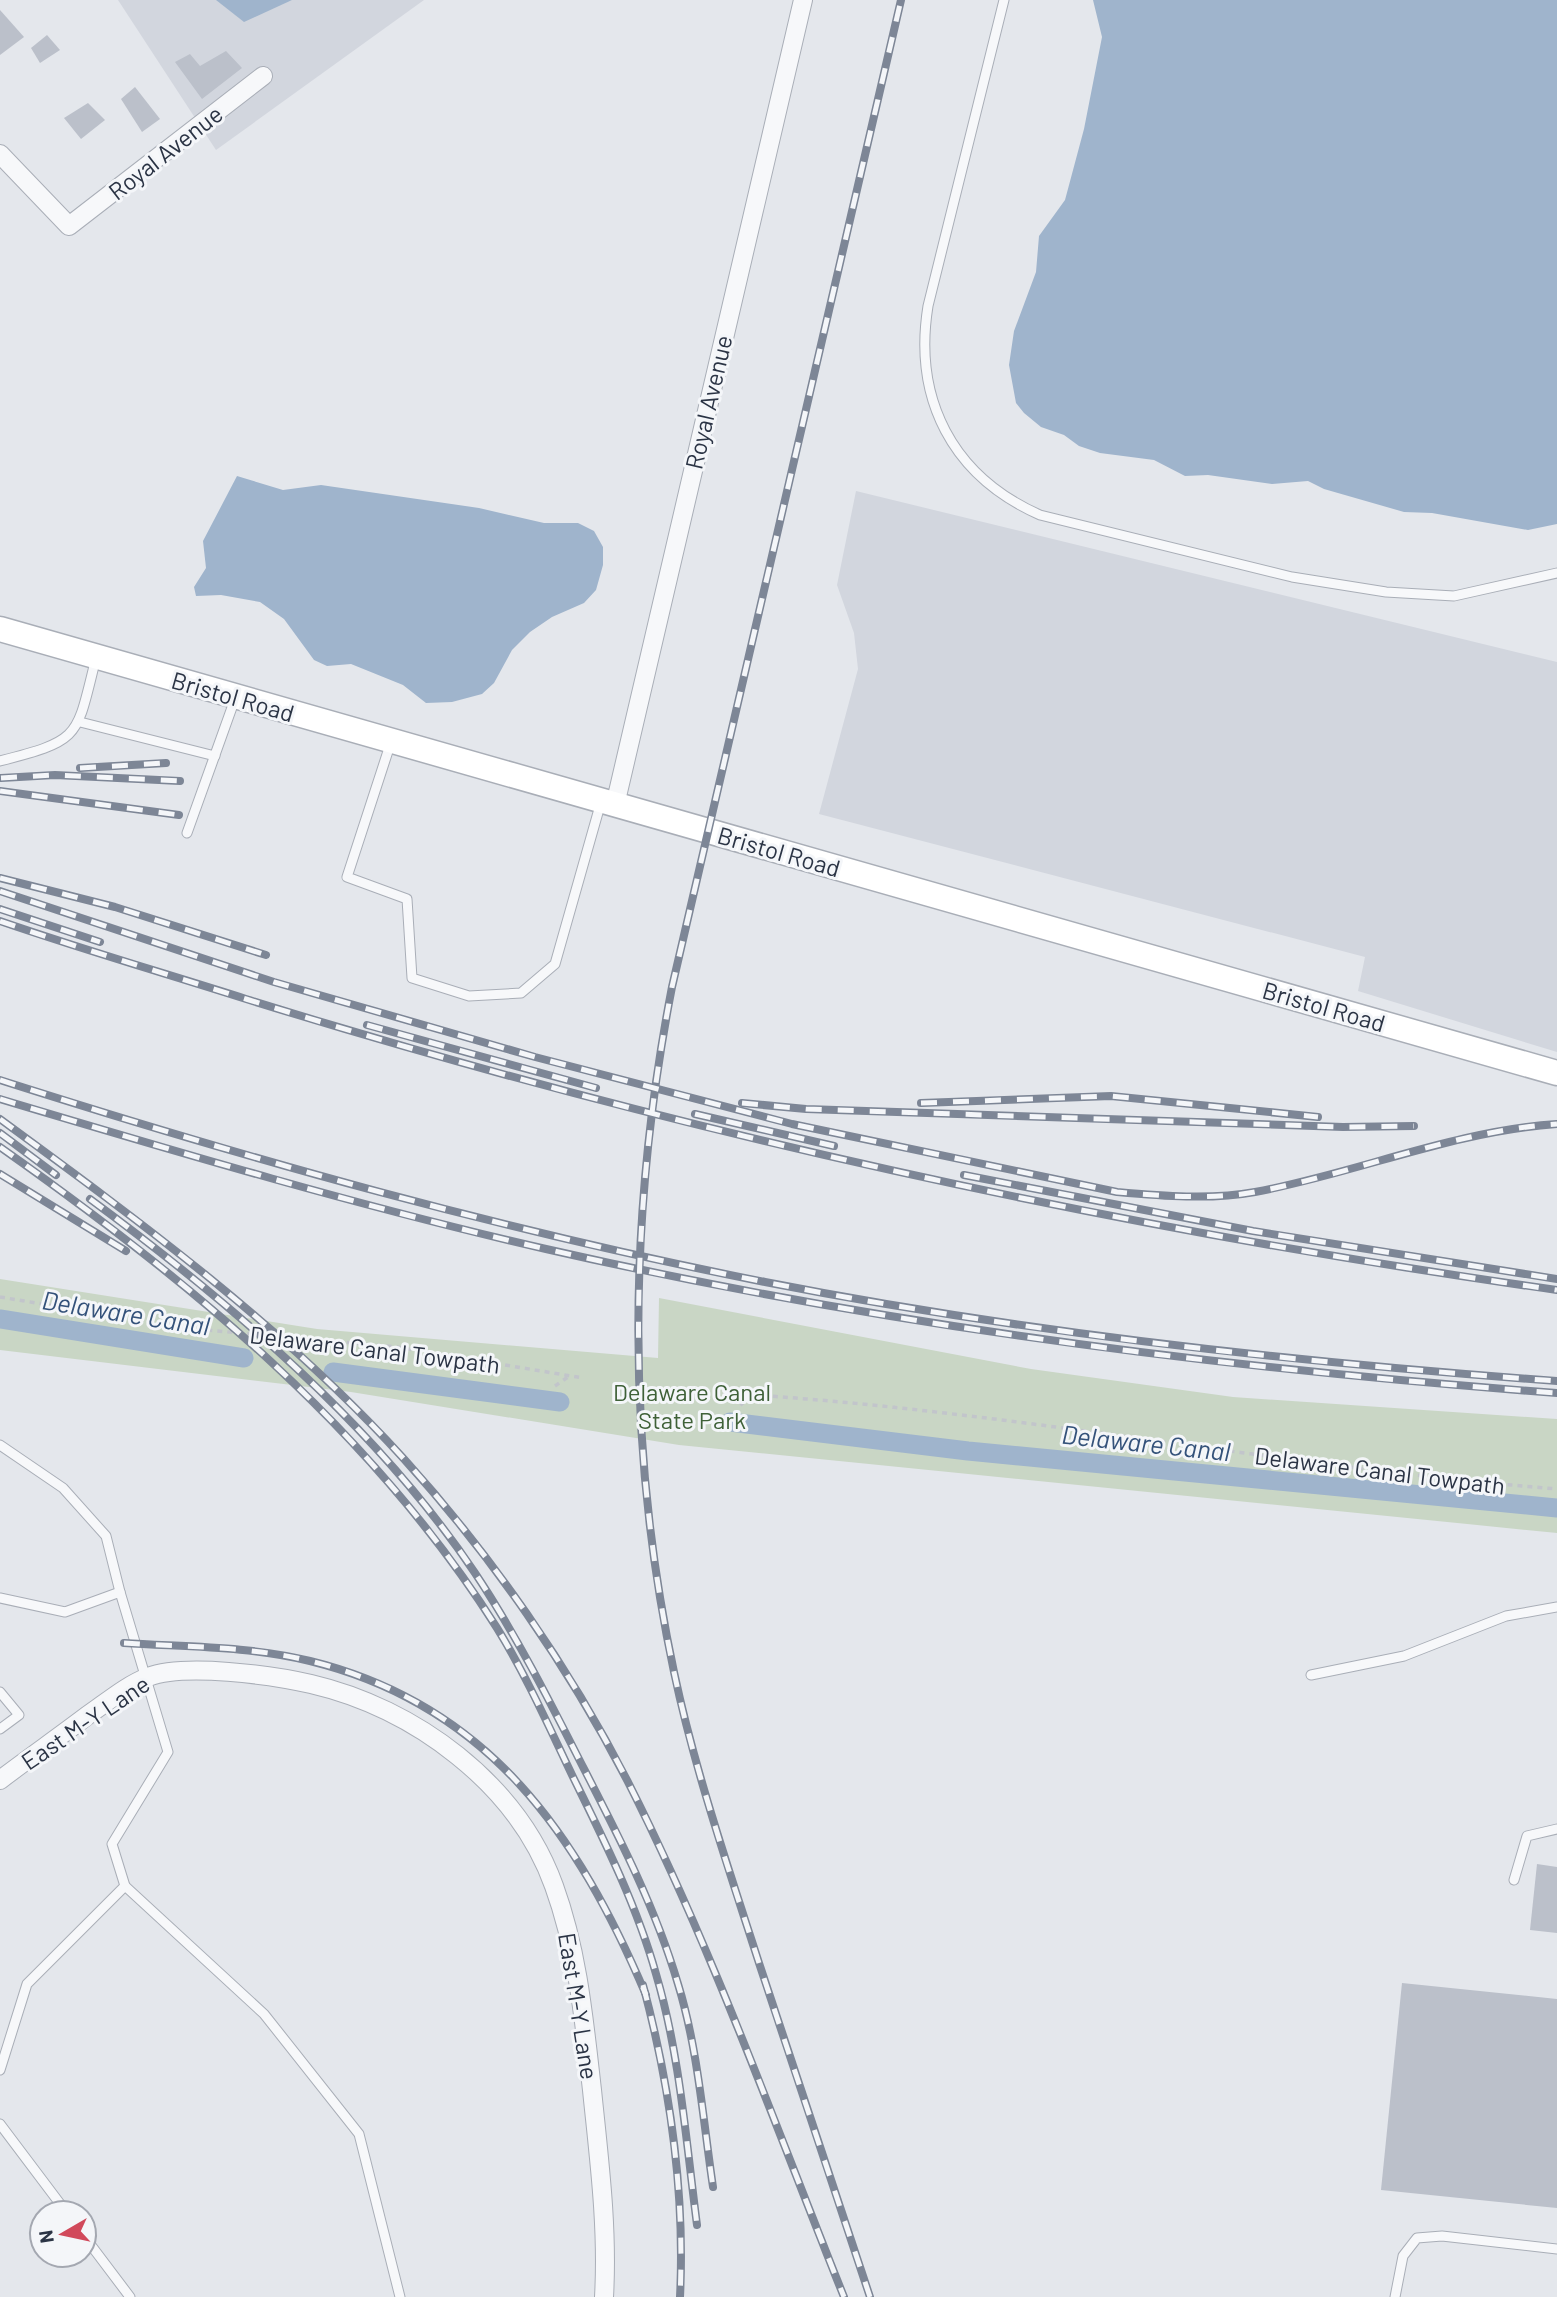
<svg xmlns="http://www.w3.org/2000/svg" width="1557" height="2297" font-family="Barlow,sans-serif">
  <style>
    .built { fill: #d2d6de }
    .green { fill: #c9d6c5 }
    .water { fill: #9fb4cc }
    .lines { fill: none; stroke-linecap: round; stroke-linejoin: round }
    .canal { stroke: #9fb4cc; stroke-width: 19 }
    .building { fill: #bbc0ca }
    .service-casing { stroke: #a9aeb7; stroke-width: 11 }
    .minor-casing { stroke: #a9aeb7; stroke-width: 20 }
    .secondary-casing { stroke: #a9aeb7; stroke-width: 27 }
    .path { stroke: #c2c5cb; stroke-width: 3.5; stroke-dasharray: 5 5; stroke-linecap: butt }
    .service { stroke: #f7f8fa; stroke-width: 9 }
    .minor { stroke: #f7f8fa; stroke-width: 18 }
    .secondary { stroke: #fff; stroke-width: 24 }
    .rail-casing { stroke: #7d8696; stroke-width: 8 }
    .rail { stroke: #f4f6f9; stroke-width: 5; stroke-dasharray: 16; stroke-linecap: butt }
    .labels { text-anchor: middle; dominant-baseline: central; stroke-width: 6; stroke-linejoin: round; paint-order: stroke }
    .street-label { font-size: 24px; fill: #2b3445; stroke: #f4f6f9 }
    .park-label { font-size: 24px; fill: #3f6138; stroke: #f4f6f9 }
    .water-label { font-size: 26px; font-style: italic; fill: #34527a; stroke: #f4f6f9 }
  </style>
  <rect width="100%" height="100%" fill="#e4e7ec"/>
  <!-- built -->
  <g class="built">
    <path d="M118 0H424L216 150Z"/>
    <path d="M856 491 1557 662V1052L1358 991 1365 957 819 814 858 669 854 633 837 585Z"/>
  </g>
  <!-- green -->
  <path class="green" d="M0 1279 317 1329 658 1358 659 1298 1031 1369 1233 1397 1557 1419V1533L679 1445 351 1392 0 1350Z"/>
  <!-- water -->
  <g class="water">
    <path d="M216 0H292L244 22Z"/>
    <path d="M1093 0H1557V524L1528 530 1432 513 1404 512 1324 489 1308 481 1272 484 1208 475 1185 476 1154 460 1100 453 1079 446 1064 435 1041 427 1024 413 1016 403 1009 365 1014 331 1036 272 1039 236 1065 200 1084 129 1102 37Z"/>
    <path d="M237 476 283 490 321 485 479 508 544 523H578L594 531 603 547V565L596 590 584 603 552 617 530 632 512 650 494 683 482 694 452 702 426 703 403 685 351 664 327 666 314 660 284 619 260 602 221 595 196 596 194 587 206 568 203 541Z"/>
  </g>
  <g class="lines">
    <!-- canal -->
    <g class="canal">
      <path d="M0 1319 244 1358"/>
      <path d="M333 1372 560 1402"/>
      <path d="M730 1422 968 1451 1557 1508"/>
    </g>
  </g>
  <!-- building -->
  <g class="building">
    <path d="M0 10 24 37 0 55Z"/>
    <path d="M47 35 60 50 40 63 31 48Z"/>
    <path d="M226 51 242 68 202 99 175 62 190 54 200 66Z"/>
    <path d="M135 87 160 119 142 132 121 99Z"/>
    <path d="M88 103 105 120 81 139 64 118Z"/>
    <path d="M1537 1864 1557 1867V1933L1530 1930Z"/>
    <path d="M1402 1983 1557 1999V2208L1381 2190Z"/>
  </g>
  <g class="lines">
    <!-- service casing -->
    <g class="service-casing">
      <g id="service">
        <path d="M1004 0 928 306C913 399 952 476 1040 515L1292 577 1386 592 1454 596 1557 573"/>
        <path d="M80 722 215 756"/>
        <path d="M391 742 347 877 407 899 412 978 469 996 521 993 555 964 601 802"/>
        <path d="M0 761C82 740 76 738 96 658"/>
        <path d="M187 833 235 699"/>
        <path d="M0 1445 63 1488 106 1536 120 1592"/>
        <path d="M0 1598 65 1612 120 1592 168 1752 112 1844 125 1886 27 1984 0 2070"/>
        <path d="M1311 1675 1404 1656 1506 1616 1557 1607"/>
        <path d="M0 1692 19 1715 0 1729"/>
        <path d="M1514 1880 1527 1836 1557 1829"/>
        <path d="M125 1886 264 2014 359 2134 400 2297"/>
        <path d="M0 2124 67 2213"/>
        <path d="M84 2236 130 2297"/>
        <path d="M1395 2297 1403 2256 1417 2238 1442 2236 1557 2249"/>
      </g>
    </g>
    <!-- minor casing -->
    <g class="minor-casing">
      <g id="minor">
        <path d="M0 154 69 226 263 76"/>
        <path d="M615 805 803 0"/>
        <path d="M0 1780C29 1758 59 1737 88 1715 107 1702 127 1685 148 1677 184 1663 272 1675 311 1684 414 1708 517 1783 554 1886 578 1952 584 2020 592 2090 599 2159 608 2227 604 2297"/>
      </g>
    </g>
    <!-- secondary casing -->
    <g class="secondary-casing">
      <path id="secondary" d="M0 629 1557 1073"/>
    </g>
    <!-- path -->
    <g class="path">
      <path d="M0 1297 195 1329 397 1347 583 1378"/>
      <path d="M555 1386 568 1377"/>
      <path d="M703 1392C989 1406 1271 1466 1557 1489"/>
      <path d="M733 1394 745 1408"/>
    </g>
    <!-- service -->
    <use href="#service" class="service"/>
    <!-- minor -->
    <use href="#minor" class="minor"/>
    <!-- secondary -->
    <use href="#secondary" class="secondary"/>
    <!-- rail casing -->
    <g class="rail-casing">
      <g id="rail">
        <path d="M80 768 166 763"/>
        <path d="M1 778 55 775 180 781"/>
        <path d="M0 791 179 815"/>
        <path d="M0 878 115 907 266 955"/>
        <path d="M0 891 274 982 535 1057 792 1124 1117 1192C1162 1196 1211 1200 1255 1192 1357 1173 1453 1131 1557 1124"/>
        <path d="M0 909 100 942"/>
        <path d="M0 921C81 949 164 973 246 999 674 1132 1113 1228 1557 1290"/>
        <path d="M367 1025 596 1088"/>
        <path d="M0 1080C252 1160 505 1231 765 1282 1026 1333 1291 1362 1557 1381"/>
        <path d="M0 1099C181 1153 362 1207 546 1249 879 1325 1217 1368 1557 1393"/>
        <path d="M742 1103 806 1109 1343 1127 1414 1126"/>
        <path d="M921 1103 1111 1096 1318 1117"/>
        <path d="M695 1114 834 1146"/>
        <path d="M0 1119C142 1223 285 1328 404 1459 491 1555 569 1667 628 1782 712 1948 775 2125 844 2297"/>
        <path d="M0 1133 56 1175"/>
        <path d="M0 1147C189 1280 372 1430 497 1628 526 1675 549 1727 573 1777 604 1840 637 1906 656 1974 680 2055 686 2141 697 2225"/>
        <path d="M0 1174 126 1251"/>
        <path d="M964 1175 1253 1231 1557 1279"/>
        <path d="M90 1199C230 1302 378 1428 475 1573 515 1633 548 1698 581 1763 618 1835 655 1906 678 1984 698 2049 703 2120 713 2187"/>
        <path d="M124 1643C185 1647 250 1646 310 1661 489 1705 578 1835 646 1995"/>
        <path d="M643 1985C670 2086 685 2193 680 2297"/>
        <path d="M870 2297C833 2186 796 2075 759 1963 728 1867 695 1771 674 1672 626 1445 628 1214 672 987L901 0"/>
      </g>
    </g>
    <!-- rail -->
    <use href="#rail" class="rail"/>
  </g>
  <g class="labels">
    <!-- street labels -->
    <g class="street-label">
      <text transform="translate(165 152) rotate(-38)">Royal Avenue</text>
      <text transform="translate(708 402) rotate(-77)">Royal Avenue</text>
      <text transform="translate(233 696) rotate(16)">Bristol Road</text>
      <text transform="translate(779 851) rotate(16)">Bristol Road</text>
      <text transform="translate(1324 1006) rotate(16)">Bristol Road</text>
      <text transform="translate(375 1349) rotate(7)">Delaware Canal Towpath</text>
      <text transform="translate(1380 1470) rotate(7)">Delaware Canal Towpath</text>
      <text transform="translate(85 1722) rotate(-34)">East M-Y Lane</text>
      <text transform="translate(579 2006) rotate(81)">East M-Y Lane</text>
    </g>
    <!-- park labels -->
    <g class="park-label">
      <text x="692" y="1391">Delaware Canal<tspan x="692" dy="28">State Park</tspan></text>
    </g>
    <!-- water labels -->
    <g class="water-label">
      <text transform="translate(126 1312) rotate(9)">Delaware Canal</text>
      <text transform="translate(1146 1442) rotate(6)">Delaware Canal</text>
    </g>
  </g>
  <!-- north arrow -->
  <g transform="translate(63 2234) rotate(261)"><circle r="33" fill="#f4f6f9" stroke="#a4a8b1" stroke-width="2"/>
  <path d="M0-5L12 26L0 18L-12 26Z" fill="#d1495b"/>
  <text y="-10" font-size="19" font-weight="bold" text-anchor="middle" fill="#2b3445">N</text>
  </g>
</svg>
